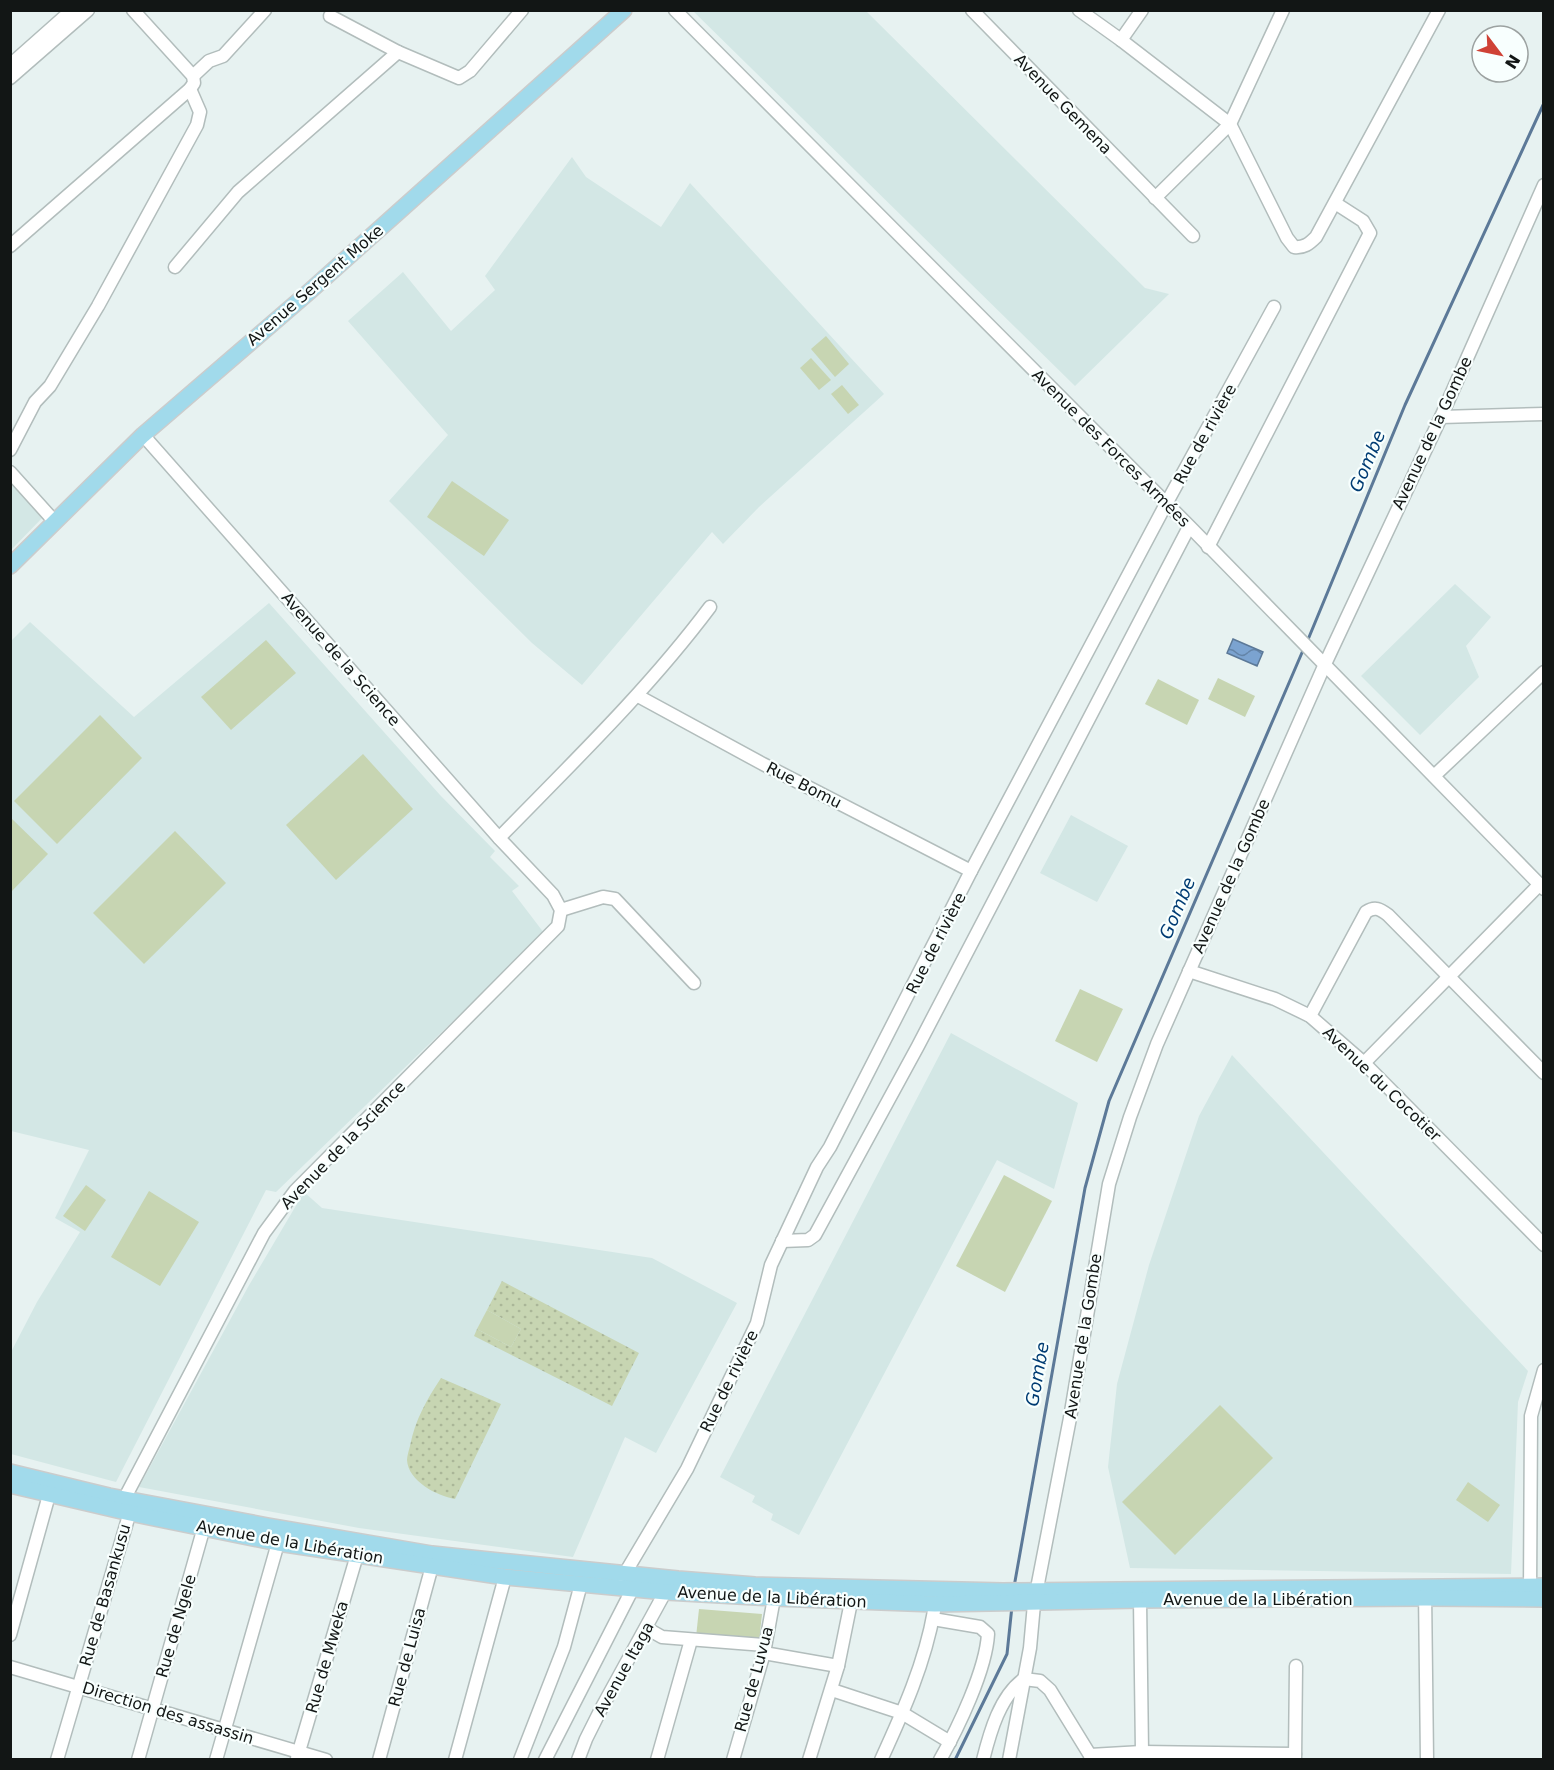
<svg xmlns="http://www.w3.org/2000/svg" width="1554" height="1770" font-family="'DejaVu Sans',sans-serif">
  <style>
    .built { fill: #d3e7e5 }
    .grass { fill: url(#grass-dots) }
    .park { fill: #c7d5b2 }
    .water { fill: url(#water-waves); stroke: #5c7998; stroke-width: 1.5 }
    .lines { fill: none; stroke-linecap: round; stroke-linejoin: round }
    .stream { stroke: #5c7998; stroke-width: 3 }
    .minor-casing { stroke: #b2bdbc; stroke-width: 15 }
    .major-casing { stroke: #cbcccc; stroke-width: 18 }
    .minor { stroke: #fff; stroke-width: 12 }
    .major { stroke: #a1daeb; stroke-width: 15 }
    .labels { text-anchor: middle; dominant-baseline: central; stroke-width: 4.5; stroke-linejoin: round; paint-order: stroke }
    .street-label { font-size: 16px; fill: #121615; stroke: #f8fffe }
    .water-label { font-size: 18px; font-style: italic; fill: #003c73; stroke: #f8fffe }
  </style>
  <defs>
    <pattern id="grass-dots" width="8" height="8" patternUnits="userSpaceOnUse" patternTransform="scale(1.5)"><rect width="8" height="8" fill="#c7d5b2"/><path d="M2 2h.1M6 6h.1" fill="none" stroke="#aab698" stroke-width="1.8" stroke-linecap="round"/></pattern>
    <pattern id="water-waves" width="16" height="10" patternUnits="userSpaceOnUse" patternTransform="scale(1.5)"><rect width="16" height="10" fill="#7ba3d0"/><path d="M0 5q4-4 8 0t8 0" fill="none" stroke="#6384a8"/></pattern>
  </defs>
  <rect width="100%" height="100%" fill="#e7f2f1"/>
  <!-- built -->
  <g class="built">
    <path d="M693 11H866L1145 288 1169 294 1075 386Z"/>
    <path d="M572 157 586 177 661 227 690 183 884 394 759 507 723 544 712 532 582 685 532 643 389 501 448 435 348 321 403 272 451 331 495 290 485 276Z"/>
    <path d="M11 480 44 516 11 550Z"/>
    <path d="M1455 584 1491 617 1466 646 1479 677 1420 735 1361 676Z"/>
    <path d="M269 603 440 795 495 851 490 857 519 886 512 891 544 933 276 1192 266 1190 116 1482 11 1454V1352L37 1302 80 1232 55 1218 89 1150 11 1131V641L30 622 134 717Z"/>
    <path d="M1071 815 1128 846 1097 902 1040 873Z"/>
    <path d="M951 1033 1078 1103 1054 1189 997 1160 799 1535 771 1520 773 1514 752 1502 755 1496 720 1477Z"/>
    <path d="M1232 1055 1528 1371 1518 1402 1511 1574 1130 1568 1108 1467 1117 1384 1149 1265 1199 1116Z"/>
    <path d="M304 1192 322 1208 652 1258 737 1303 656 1453 625 1437 573 1557 359 1528 139 1487 248 1287Z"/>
  </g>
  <!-- grass -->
  <g class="grass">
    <path d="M502 1281 639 1353 612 1406 474 1336 477 1329 511 1347 521 1329 487 1310Z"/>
    <path d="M441 1378 501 1404 455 1499C437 1496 408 1481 407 1460 407 1456 409 1450 410 1446 415 1420 427 1399 441 1378Z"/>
  </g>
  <!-- park -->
  <g class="park">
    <path d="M826 336 849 364 835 377 811 349Z"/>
    <path d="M811 358 831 380 819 390 800 368Z"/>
    <path d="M842 385 859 405 848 414 831 394Z"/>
    <path d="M452 481 509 520 484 556 427 517Z"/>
    <path d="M266 640 296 673 231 730 201 697Z"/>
    <path d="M1218 678 1255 696 1245 717 1208 699Z"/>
    <path d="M1158 679 1199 700 1187 725 1145 704Z"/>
    <path d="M100 715 142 758 57 844 14 801Z"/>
    <path d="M363 754 413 809 336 880 286 825Z"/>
    <path d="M10 817 48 854 11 892H10Z"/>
    <path d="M175 831 226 883 144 964 93 913Z"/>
    <path d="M1080 989 1123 1009 1097 1062 1055 1041Z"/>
    <path d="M1004 1175 1052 1201 1005 1292 956 1266Z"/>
    <path d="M86 1185 106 1200 85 1231 63 1216Z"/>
    <path d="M149 1191 199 1222 160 1286 111 1257Z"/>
    <path d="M487 1310 521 1329 511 1347 477 1329Z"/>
    <path d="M1220 1405 1273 1458 1175 1555 1122 1502Z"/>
    <path d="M1468 1482 1500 1505 1488 1522 1456 1500Z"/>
    <path d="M699 1609 762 1614 759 1642 696 1637Z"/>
  </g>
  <!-- water -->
  <path class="water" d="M1233 639 1263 652 1257 666 1227 653Z"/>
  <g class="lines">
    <!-- stream -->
    <g class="stream">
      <path d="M1307 642 1405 405 1544 103"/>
      <path d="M1014 1587 1085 1188 1109 1101 1304 648"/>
      <path d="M955 1760 1007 1654 1012 1606"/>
    </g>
    <!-- minor casing -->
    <g class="minor-casing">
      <g id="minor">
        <path d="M675 10 1192 529 1544 889"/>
        <path d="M972 10 1193 236"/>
        <path d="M1079 10 1121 40 1230 124 1287 238 1294 247C1304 248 1309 244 1316 237L1439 10"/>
        <path d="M330 16 398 52"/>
        <path d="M1121 40 1142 10"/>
        <path d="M10 65 72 10"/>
        <path d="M193 76 209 61 223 56 265 10"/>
        <path d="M10 78 88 10"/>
        <path d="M1155 198 1230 124 1283 10"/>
        <path d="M10 246 190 89 194 83 193 76 133 10"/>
        <path d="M175 267 238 192 398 52 459 78 470 71 522 10"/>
        <path d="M1441 417 1544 414"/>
        <path d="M10 450 35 402 50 386 98 306 197 125 200 112 190 89"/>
        <path d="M10 472 55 522"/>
        <path d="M1208 547 1370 233 1363 221 1335 203"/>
        <path d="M638 696 763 764 971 871"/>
        <path d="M1434 776 1544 672"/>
        <path d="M499 838C572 763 647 691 710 607"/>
        <path d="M561 910 603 897 615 899 694 983"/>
        <path d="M1189 971 1275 999 1310 1016 1364 1063 1544 1245"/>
        <path d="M1310 1016 1366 912C1375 906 1380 909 1388 915L1544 1073"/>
        <path d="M1364 1063 1539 885"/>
        <path d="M782 1241 808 1240 815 1235 918 1046 1189 527"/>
        <path d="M120 1507 264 1233 295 1191 558 926 561 910 553 895 499 838 143 435"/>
        <path d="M621 1580 687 1469 757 1323 771 1265 817 1167 830 1147 971 871 1166 504 1274 307"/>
        <path d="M1425 1591 1427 1760"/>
        <path d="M1530 1595 1531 1416 1544 1370"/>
        <path d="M1140 1600 1142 1752 1146 1756"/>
        <path d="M933 1619 980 1627 988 1634C986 1670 958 1728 940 1760"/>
        <path d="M646 1628 662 1637 765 1645"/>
        <path d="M10 1635 49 1495"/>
        <path d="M764 1653 838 1666"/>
        <path d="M10 1667 326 1760"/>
        <path d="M832 1690 902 1713 950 1742"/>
        <path d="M1090 1755 1142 1752 1295 1754"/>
        <path d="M297 1758 357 1555"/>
        <path d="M57 1760 132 1505"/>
        <path d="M138 1760 204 1527"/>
        <path d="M216 1760 278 1543"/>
        <path d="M379 1760 432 1566V1558"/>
        <path d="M455 1760 505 1577"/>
        <path d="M520 1760 564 1647 581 1584"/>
        <path d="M545 1760 633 1588"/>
        <path d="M578 1760 586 1739 601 1709 669 1585"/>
        <path d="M657 1760 691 1640"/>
        <path d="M733 1760 764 1653 774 1598"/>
        <path d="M809 1760 838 1666 851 1602"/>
        <path d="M881 1760C903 1712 925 1663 934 1611"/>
        <path d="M983 1760C990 1732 1000 1696 1024 1679L1040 1681 1050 1690 1093 1760"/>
        <path d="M1009 1760 1030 1648 1034 1604 1070 1418 1109 1184 1130 1117 1157 1044 1325 664 1441 417 1544 185"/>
        <path d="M1295 1760 1296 1666"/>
      </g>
    </g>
    <!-- major casing -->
    <g class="major-casing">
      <g id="major">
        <path d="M10 566 143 435 310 291 624 10"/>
        <path d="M10 1472 109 1496 268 1526 432 1554 678 1579 755 1585 1003 1591 1544 1586"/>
        <path d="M10 1485 130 1513 278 1543 505 1577 666 1592 774 1598 935 1604 1140 1600 1425 1598 1544 1599"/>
      </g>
    </g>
    <!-- minor -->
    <use href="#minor" class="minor"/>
    <!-- major -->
    <use href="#major" class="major"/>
  </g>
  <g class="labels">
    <!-- street labels -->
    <g class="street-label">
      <text transform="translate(1063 104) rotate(46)">Avenue Gemena</text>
      <text transform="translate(315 285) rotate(-41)">Avenue Sergent Moke</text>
      <text transform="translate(1432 433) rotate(-65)">Avenue de la Gombe</text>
      <text transform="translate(1205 434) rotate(-61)">Rue de rivière</text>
      <text transform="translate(1111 448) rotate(45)">Avenue des Forces Armées</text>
      <text transform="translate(341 659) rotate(49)">Avenue de la Science</text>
      <text transform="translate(804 785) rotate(27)">Rue Bomu</text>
      <text transform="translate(1231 876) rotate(-66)">Avenue de la Gombe</text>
      <text transform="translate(936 943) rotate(-63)">Rue de rivière</text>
      <text transform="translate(1382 1084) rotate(44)">Avenue du Cocotier</text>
      <text transform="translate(343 1145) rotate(-46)">Avenue de la Science</text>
      <text transform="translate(1083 1336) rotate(-81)">Avenue de la Gombe</text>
      <text transform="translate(729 1381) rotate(-64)">Rue de rivière</text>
      <text transform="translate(290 1542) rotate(10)">Avenue de la Libération</text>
      <text transform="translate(105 1595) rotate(-74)">Rue de Basankusu</text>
      <text transform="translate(772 1597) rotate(3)">Avenue de la Libération</text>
      <text x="1258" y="1599">Avenue de la Libération</text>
      <text transform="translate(176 1626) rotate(-74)">Rue de Ngele</text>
      <text transform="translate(327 1657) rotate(-74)">Rue de Mweka</text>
      <text transform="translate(407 1657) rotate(-75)">Rue de Luisa</text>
      <text transform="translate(624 1669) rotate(-61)">Avenue Itaga</text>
      <text transform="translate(754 1679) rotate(-75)">Rue de Luvua</text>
      <text transform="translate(168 1713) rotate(17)">Direction des assassin</text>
    </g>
    <!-- water labels -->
    <g class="water-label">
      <text transform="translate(1367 461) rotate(-67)">Gombe</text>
      <text transform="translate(1177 908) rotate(-67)">Gombe</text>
      <text transform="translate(1037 1374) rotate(-80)">Gombe</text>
    </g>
  </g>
  <!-- border -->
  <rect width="1554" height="1770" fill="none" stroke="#121615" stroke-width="24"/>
  <!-- north arrow -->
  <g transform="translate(1500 54) rotate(122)"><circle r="28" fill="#f8fffe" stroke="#9ca2a1" stroke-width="1.5"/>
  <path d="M0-4.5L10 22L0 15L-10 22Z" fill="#cf4236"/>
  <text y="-9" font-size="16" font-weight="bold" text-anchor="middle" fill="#121615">N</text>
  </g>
</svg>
